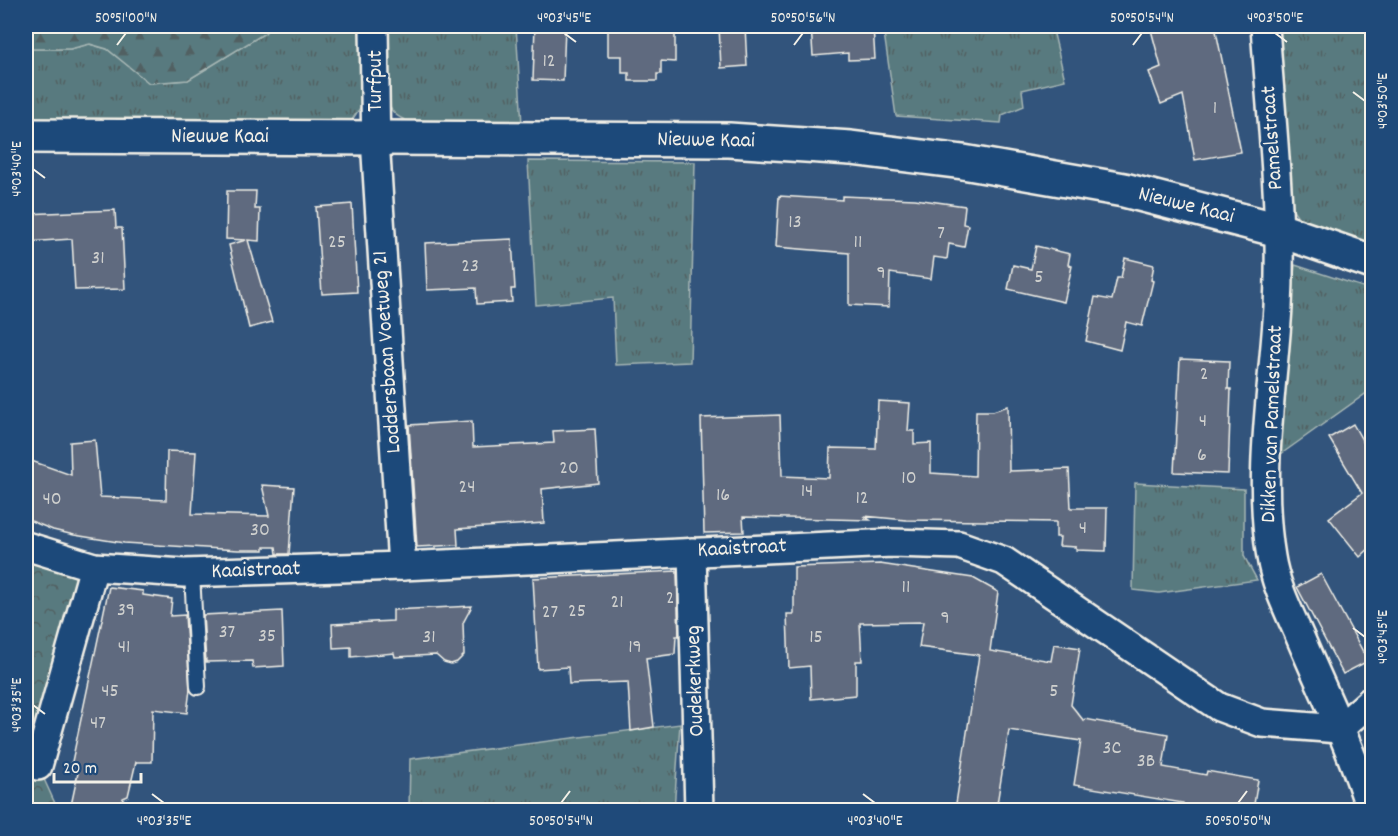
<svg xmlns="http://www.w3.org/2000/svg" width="1398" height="836" font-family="Dekko,sans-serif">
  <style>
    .grass { fill: url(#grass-tufts); stroke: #a6b6b4; stroke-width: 1.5 }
    .forest { fill: url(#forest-firs); stroke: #a6b6b4; stroke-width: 1.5 }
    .park { fill: url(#park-crowns); stroke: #a6b6b4; stroke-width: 1.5 }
    .building { fill: #5f6b7f; stroke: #f4f1e8; stroke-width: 1.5 }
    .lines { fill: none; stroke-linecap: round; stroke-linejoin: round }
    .service-casing { stroke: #f4f1e8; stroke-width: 18 }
    .minor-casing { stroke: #f4f1e8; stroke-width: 32 }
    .secondary-casing { stroke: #f4f1e8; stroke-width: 38 }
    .service { stroke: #1f4a7a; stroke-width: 14 }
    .minor { stroke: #1f4a7a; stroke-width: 27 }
    .secondary { stroke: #1f4a7a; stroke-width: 33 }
    .ticks { fill: none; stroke: #f4f1e8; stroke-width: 2 }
    .labels { text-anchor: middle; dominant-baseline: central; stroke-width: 5; stroke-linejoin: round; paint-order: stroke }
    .number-label { font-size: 20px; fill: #cfd0ce }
    .street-label { font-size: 22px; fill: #f4f1e8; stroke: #1f4a7a }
    .neatline { fill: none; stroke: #f4f1e8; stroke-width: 2 }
    .ticks-label { font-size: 15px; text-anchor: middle; fill: #f4f1e8 }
  </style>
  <defs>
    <pattern id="grass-tufts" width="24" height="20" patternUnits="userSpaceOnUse" patternTransform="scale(1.5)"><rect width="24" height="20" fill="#597a7f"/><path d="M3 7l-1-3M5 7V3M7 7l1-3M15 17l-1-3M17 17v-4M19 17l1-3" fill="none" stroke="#516162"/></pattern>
    <pattern id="forest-firs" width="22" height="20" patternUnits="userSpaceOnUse" patternTransform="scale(1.5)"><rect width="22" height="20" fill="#597a7f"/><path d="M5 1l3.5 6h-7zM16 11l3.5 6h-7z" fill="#516162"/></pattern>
    <pattern id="park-crowns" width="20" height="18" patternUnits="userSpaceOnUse" patternTransform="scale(1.5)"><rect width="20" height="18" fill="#597a7f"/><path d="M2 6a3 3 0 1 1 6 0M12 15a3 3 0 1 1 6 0" fill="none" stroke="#516162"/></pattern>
  </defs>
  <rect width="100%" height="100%" fill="#32547c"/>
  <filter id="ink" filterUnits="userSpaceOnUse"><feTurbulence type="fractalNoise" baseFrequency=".0167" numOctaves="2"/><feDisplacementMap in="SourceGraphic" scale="12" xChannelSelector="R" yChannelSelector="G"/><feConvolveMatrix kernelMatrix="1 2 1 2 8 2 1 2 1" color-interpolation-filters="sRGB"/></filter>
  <g filter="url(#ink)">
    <!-- grass -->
    <g class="grass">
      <path d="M270 26H364L362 105 350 123 26 120V49H70L89 44 107 49 150 83 188 80 265 33Z"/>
      <path d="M382 26H516L522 125 412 123C403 119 394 116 390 107 383 91 383 45 382 26Z"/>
      <path d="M883 26H1052L1065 80 1022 90 1024 106 1002 115 1001 123 896 116Z"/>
      <path d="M1279 26H1372V246L1300 220 1292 208Z"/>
      <path d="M528 161 695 162 690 362 616 365 613 298 536 305Z"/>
      <path d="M1295 265 1372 290V389L1274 459Z"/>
      <path d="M1135 483 1244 489V556L1257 580 1159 593 1133 590Z"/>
      <path d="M680 724 674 810H409L410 759Z"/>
      <path d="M1372 738V782L1362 753Z"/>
    </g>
    <!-- forest -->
    <path class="forest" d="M26 26H270L265 33 188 80 149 83 107 49 90 44 70 49H26Z"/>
    <!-- park -->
    <path class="park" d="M26 561 32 563 94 567 38 766 58 810H26Z"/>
    <!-- building -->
    <g class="building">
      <path d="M535 26H565L563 81 533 80Z"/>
      <path d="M608 26H638V29H675V62L661 61V74H657V81H629V73H622V56H608Z"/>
      <path d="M719 26H745L747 66 721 68Z"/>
      <path d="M811 26H873L875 59 848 60V53L813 56Z"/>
      <path d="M1150 26H1215L1241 152 1195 160 1183 95 1161 104 1149 72 1161 67Z"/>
      <path d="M227 191H256L255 209H260L259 241 248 240 272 322 249 328 229 245 246 240 226 239Z"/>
      <path d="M779 196 842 200V196L915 199 965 206 963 224 968 225 964 247 949 244 947 259 934 257 931 279 890 273 889 307 849 305V253L776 247Z"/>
      <path d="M352 204 357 292 322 294 316 207Z"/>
      <path d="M115 210 116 228H122L125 289 75 290 72 239 26 242V214Z"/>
      <path d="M512 239 515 289H511L512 302 477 304 476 288 427 290 425 243Z"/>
      <path d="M1036 246 1070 254 1068 265 1072 266 1064 302 1008 289 1013 265 1031 269Z"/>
      <path d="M1125 258 1154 265 1151 280 1153 281 1142 326 1126 322 1120 350 1086 341 1095 297 1112 300 1117 278H1121Z"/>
      <path d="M1180 359 1229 361 1228 389H1231L1228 474 1174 472Z"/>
      <path d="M878 401 910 403 908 431H914V444L931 443V473L975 476 976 411H993L1008 406 1009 471 1069 469 1071 508H1107L1106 551 1076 550V547L1059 546 1060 537H1056V522L906 520 864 516 870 520 743 517 744 532 704 533 701 418 780 415 782 476 829 478 830 448 876 449Z"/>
      <path d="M472 421 473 447 554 443 553 431 595 429 598 483 542 489 544 523 457 529 458 545 417 547 409 425Z"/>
      <path d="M1353 424 1372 458V546L1360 557 1329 518 1362 493 1329 438Z"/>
      <path d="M95 440 100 497 166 500 167 451 196 452 192 514 269 516 262 485 294 487 289 554H277L276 547H264V550H238L124 543 74 535 53 530 26 519V459L71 475 70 442Z"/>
      <path d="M880 564 973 578 998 592 990 651 1051 661 1054 644 1080 648 1071 705 1084 721 1085 719 1168 734 1163 767 1206 775 1207 771 1258 780 1253 810H1182L1183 803 1074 785 1081 741 1009 730 996 810H955L979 655 919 647 923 622 860 623 862 661H856V695L811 699 810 666 789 668 787 614H794V567Z"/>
      <path d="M677 571 679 636H676L675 654 646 658 654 727 631 731 628 682 569 684 568 667 538 669 533 578Z"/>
      <path d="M1321 574 1368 661 1343 674 1297 587Z"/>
      <path d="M109 587 143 591V595L172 599 170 616 185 615 190 689 187 713 153 709 152 762H136L128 796 123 798 120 810H70L78 773 70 771Z"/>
      <path d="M472 606 463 623 464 655 457 662 451 664 444 662 436 655 395 657 394 653 351 657V647L333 648 332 624 393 621V610Z"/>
      <path d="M282 611 284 666 253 668 252 661 206 662 203 615Z"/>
    </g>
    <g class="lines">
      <!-- service casing -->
      <g class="service-casing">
        <path id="service" d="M192 573 198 687"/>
      </g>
      <!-- minor casing -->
      <g class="minor-casing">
        <g id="minor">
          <path d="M374 26 376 155 402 566"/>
          <path d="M1265 26C1271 119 1283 213 1278 307 1273 389 1257 474 1271 557 1275 584 1289 612 1300 637 1324 694 1353 751 1370 810"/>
          <path d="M26 546 94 567 184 573 402 566 892 543 959 545 1004 561 1219 707 1262 723 1339 729"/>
          <path d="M692 552 699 810"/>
          <path d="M1339 729 1372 700"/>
          <path d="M38 766 94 567"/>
        </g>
      </g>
      <!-- secondary casing -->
      <g class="secondary-casing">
        <path id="secondary" d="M26 136 729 140 851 148 963 162 1124 190 1279 230 1372 262"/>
      </g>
      <!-- service -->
      <use href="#service" class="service"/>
      <!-- minor -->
      <use href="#minor" class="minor"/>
      <!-- secondary -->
      <use href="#secondary" class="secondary"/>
    </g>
  </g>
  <!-- ticks -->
  <path class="ticks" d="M564 33 576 42M1275 33 1287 42M117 45 126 33M794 45 803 33M1133 45 1142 33M1353 92 1365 101M33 169 45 178M1353 628 1365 637M33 705 45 714M152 794 164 803M863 794 875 803M561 803 570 791M1238 803 1247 791"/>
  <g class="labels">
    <!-- number labels -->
    <g class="number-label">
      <text x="549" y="62">12</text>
      <text x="1215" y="109">1</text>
      <text x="795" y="223">13</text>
      <text x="941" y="234">7</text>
      <text x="337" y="243">25</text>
      <text x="858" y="243">11</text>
      <text x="98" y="259">31</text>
      <text x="470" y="267">23</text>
      <text x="881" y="274">9</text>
      <text x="1039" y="278">5</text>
      <text x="1204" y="375">2</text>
      <text x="1203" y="422">4</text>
      <text x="1202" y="456">6</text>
      <text x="569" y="469">20</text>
      <text x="909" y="479">10</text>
      <text x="467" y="488">24</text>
      <text x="807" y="492">14</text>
      <text x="723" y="496">16</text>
      <text x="862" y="499">12</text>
      <text x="52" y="500">40</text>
      <text x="1083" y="529">4</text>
      <text x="260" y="531">30</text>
      <text x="906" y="588">11</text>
      <text x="670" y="599">2</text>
      <text x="617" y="603">21</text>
      <text x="126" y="611">39</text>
      <text x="577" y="612">25</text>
      <text x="550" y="613">27</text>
      <text x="945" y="619">9</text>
      <text x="227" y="633">37</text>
      <text x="267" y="637">35</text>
      <text x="429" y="638">31</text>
      <text x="816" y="638">15</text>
      <text x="124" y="648">41</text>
      <text x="635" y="648">19</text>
      <text x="110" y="692">45</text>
      <text x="1054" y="692">5</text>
      <text x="98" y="724">47</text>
      <text x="1112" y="749">3C</text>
      <text x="1146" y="762">3B</text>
    </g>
    <!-- street labels -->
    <g class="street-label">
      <text transform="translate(376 81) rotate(-90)">Turfput</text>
      <text x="220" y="137">Nieuwe Kaai</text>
      <text transform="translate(1273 138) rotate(-94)">Pamelstraat</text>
      <text transform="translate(706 141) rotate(1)">Nieuwe Kaai</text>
      <text transform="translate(1186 206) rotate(14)">Nieuwe Kaai</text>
      <text transform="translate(388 352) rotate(-94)">Loddersbaan Voetweg 21</text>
      <text transform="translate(1273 424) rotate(-88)">Dikken van Pamelstraat</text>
      <text transform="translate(742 549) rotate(-3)">Kaaistraat</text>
      <text transform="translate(256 571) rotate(-2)">Kaaistraat</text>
      <text transform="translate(696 681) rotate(-92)">Oudekerkweg</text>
    </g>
  </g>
  <!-- margin -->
  <rect width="1398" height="836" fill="none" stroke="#1f4a7a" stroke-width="66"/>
  <!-- scale -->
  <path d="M54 773v9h87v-9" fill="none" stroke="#f4f1e8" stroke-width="3"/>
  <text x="63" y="773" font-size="18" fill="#f4f1e8" stroke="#1f4a7a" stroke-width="4.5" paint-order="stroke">20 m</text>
  <rect x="33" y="33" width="1332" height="770" class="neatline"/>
  <g class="ticks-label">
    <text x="126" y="22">50°51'00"N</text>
    <text x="564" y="22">4°03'45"E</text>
    <text x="803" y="22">50°50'56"N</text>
    <text x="1142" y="22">50°50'54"N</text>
    <text x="1275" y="22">4°03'50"E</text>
    <text transform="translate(1382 101) rotate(-90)" y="5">4°03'50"E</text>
    <text transform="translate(16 169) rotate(-90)" y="5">4°03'40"E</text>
    <text transform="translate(1382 637) rotate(-90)" y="5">4°03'45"E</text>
    <text transform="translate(16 705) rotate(-90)" y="5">4°03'35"E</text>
    <text x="164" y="825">4°03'35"E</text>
    <text x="561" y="825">50°50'54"N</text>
    <text x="875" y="825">4°03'40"E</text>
    <text x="1238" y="825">50°50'50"N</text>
  </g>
</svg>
